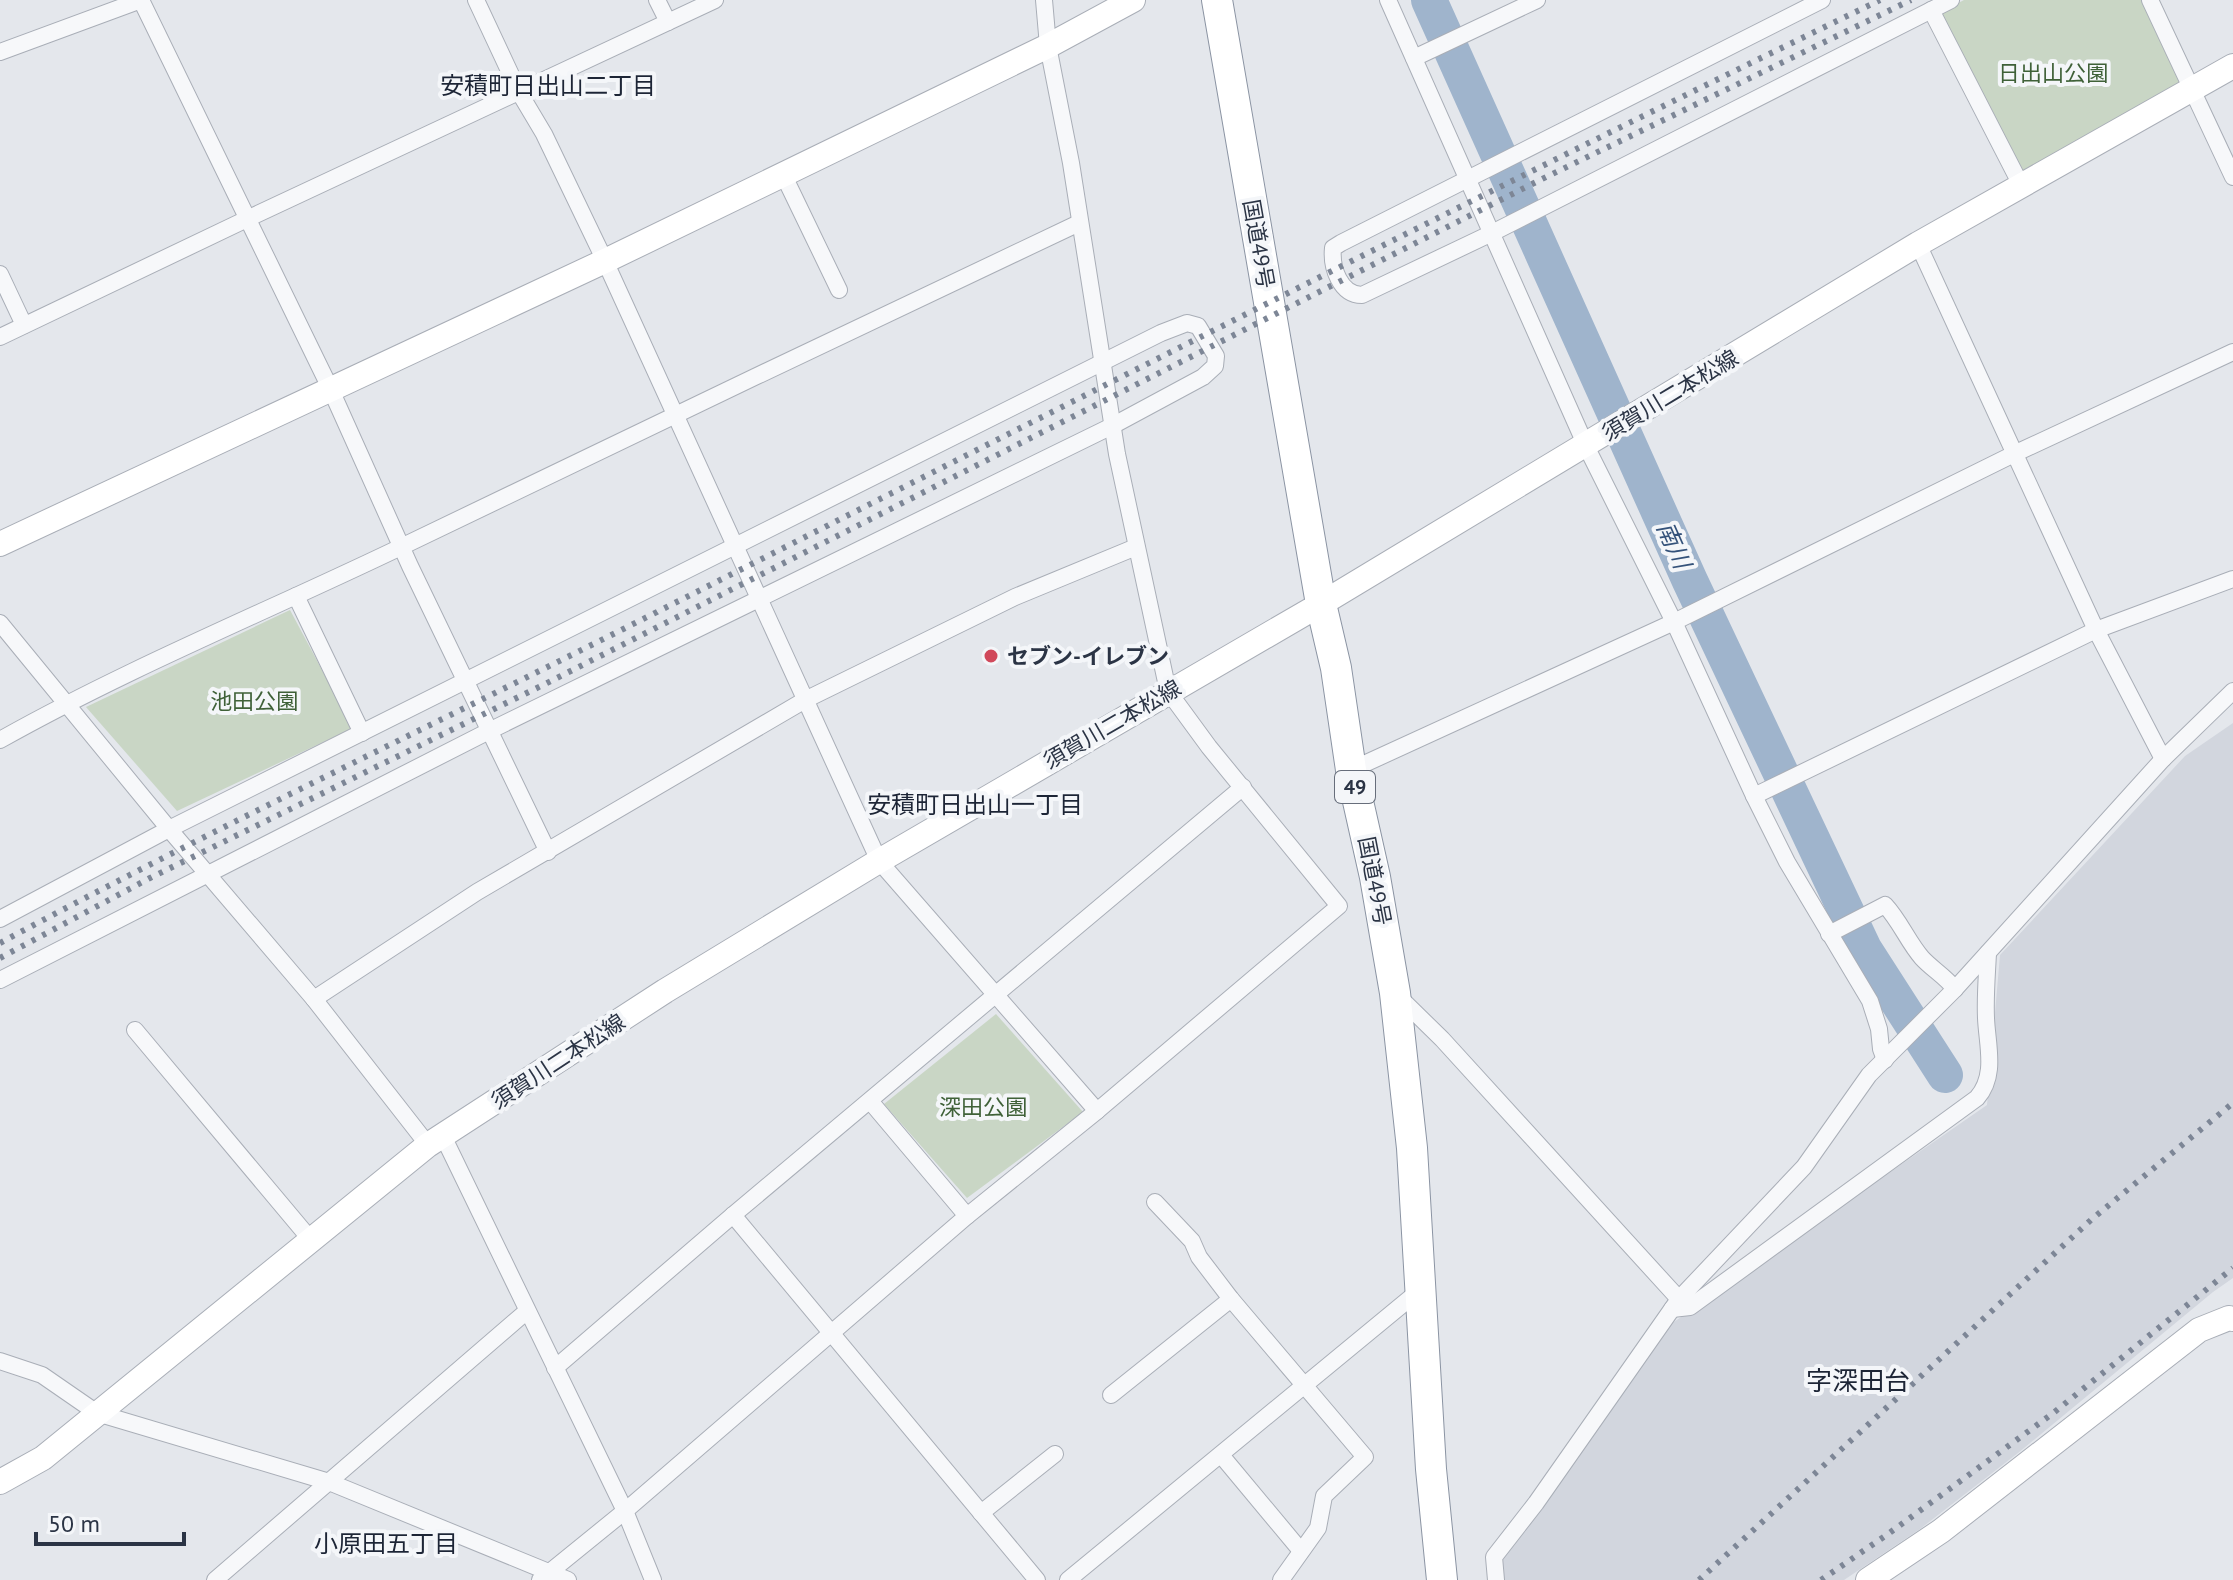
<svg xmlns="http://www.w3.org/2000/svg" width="2233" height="1580" font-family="'PT Sans','Noto Sans JP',sans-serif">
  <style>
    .built { fill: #d2d6de }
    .green { fill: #c9d6c5 }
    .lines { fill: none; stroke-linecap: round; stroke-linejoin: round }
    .river { stroke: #9fb4cc; stroke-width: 36 }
    .street-casing { stroke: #a9aeb7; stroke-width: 18 }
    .secondary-casing { stroke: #a9aeb7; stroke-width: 26 }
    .highway-casing { stroke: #8b94a3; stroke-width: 32 }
    .street { stroke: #f7f8fa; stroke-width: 16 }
    .secondary { stroke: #fff; stroke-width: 24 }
    .highway { stroke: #fff; stroke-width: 30 }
    .rail { stroke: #7d8696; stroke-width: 6; stroke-dasharray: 4 8; stroke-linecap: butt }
    .poi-dot { fill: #d1495b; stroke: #f4f6f9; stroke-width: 3 }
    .labels { text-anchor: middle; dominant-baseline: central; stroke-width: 8; stroke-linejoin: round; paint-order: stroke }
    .shield { fill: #f4f6f9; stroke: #676e7b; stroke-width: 2 }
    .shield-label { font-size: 20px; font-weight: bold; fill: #2b3445 }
    .park-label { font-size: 22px; fill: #3f6138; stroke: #f4f6f9 }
    .street-label { font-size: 22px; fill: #2b3445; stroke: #f4f6f9 }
    .poi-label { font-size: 22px; font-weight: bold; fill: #2b3445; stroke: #f4f6f9; text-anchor: start }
    .neighbourhood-label { font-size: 24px; fill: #1d2536; stroke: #f4f6f9 }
    .water-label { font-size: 24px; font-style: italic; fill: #34527a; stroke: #f4f6f9 }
    .quarter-label { font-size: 26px; fill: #1d2536; stroke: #f4f6f9 }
  </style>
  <rect width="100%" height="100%" fill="#e4e7ec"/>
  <!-- built -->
  <path class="built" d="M2233 723V1278L2213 1292 2018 1453 1920 1529 1844 1580H1502L1498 1559 1671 1324 1987 1105 2000 955 2185 756Z"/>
  <!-- green -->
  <g class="green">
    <path d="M1964 0H2142L2183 83 2023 175 1939 13Z"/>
    <path d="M290 610 353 728 177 811 86 707Z"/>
    <path d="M996 1014 1083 1112 967 1198 884 1104Z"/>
  </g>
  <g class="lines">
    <!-- river -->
    <path class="river" d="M1429 0 1690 581 1864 949 1945 1075"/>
    <!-- street casing -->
    <g class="street-casing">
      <g id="street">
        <path d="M141 0 331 390 410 566 548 852"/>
        <path d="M476 0 519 92 544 134 605 261 879 861 1097 1111"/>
        <path d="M657 0 668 22"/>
        <path d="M1388 0 1586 446 1674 622 1754 796 1787 862 1870 1001 1879 1029 1881 1049 1885 1060"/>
        <path d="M1822 0 1341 243 1333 248C1331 267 1340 295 1362 295L1492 233 1951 0"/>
        <path d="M2150 0 2233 177"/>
        <path d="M1931 10 2022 187"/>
        <path d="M0 52 141 0"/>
        <path d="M1414 58 1537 0"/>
        <path d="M783 174 839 290"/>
        <path d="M1918 244 2096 630 2163 759"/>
        <path d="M0 274 24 325"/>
        <path d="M0 337 249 218 715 0"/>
        <path d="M296 596 362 733"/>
        <path d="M0 623 169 829 314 999 428 1145"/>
        <path d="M0 740C130 667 268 611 403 546 628 438 853 329 1079 223"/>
        <path d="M1351 770 1674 622 2016 453 2233 352"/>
        <path d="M1754 796 2096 630 2233 579"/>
        <path d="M0 919 169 829 1161 333 1187 323 1198 326 1216 356 1215 366 1203 377 1112 426 489 731 0 980"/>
        <path d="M1829 934 1885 905C1900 921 1908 942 1922 958 1932 969 1945 976 1955 989"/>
        <path d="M1396 994 1442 1039 1679 1299"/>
        <path d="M314 999 477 892 805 700 1015 597 1136 547"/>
        <path d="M135 1030 311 1240"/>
        <path d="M870 1101 967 1216"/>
        <path d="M443 1136 625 1511 653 1580"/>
        <path d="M1155 1202 1192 1241 1199 1257 1231 1299 1365 1457 1324 1496 1318 1528 1281 1580"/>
        <path d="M733 1215 1037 1580"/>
        <path d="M1672 1309 1690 1307 1977 1098C1997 1075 1987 1045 1986 1018 1985 996 1987 974 1988 953"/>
        <path d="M0 1361 42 1375 97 1413 329 1482 568 1580"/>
        <path d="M555 1368 733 1215 1243 787"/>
        <path d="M1111 1395 1231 1299"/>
        <path d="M1221 1455 1301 1551"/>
        <path d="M981 1513 1055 1454"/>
        <path d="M215 1580 527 1311"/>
        <path d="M540 1580 625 1511 967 1216 1097 1111 1339 906 1209 747 1168 691 1117 454 1071 163 1048 46 1044 0"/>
        <path d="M1068 1580 1420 1290"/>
        <path d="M1496 1580 1494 1557 1536 1503 1679 1299 1804 1167 1869 1075 1955 989 2163 759 2233 691"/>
      </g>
    </g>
    <!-- secondary casing -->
    <g class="secondary-casing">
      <g id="secondary">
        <path d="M0 544 605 261 1048 46 1133 0"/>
        <path d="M0 1482 43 1458 428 1145 665 991 879 861 1321 604 1918 244 2233 66"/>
        <path d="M1868 1580 1941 1531 2199 1330 2229 1318 2233 1319"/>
      </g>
    </g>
    <!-- highway casing -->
    <g class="highway-casing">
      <path id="highway" d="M1217 0 1321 604 1336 668 1351 770 1375 877 1395 993 1412 1148 1431 1469 1442 1580"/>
    </g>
    <!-- street -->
    <use href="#street" class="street"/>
    <!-- secondary -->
    <use href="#secondary" class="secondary"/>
    <!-- highway -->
    <use href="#highway" class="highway"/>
    <!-- rail -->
    <g class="rail">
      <path d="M0 943C214 828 434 725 651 615 1060 408 1468 200 1880 0"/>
      <path d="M0 958 150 878 545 684 1542 179 1911 0"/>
      <path d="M1699 1580 2092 1219 2233 1103"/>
      <path d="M1821 1580 1888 1534 2052 1414 2233 1268"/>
    </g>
  </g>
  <!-- markers -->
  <circle class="poi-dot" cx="991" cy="656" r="8"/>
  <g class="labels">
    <!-- shield labels -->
    <rect class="shield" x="1335" y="771" width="40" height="32" rx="6"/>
    <g class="shield-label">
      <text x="1355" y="787">49</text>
    </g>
    <!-- park labels -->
    <g class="park-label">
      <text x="2053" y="73">日出山公園</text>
      <text x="254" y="701">池田公園</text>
      <text x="983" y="1107">深田公園</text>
    </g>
    <!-- street labels -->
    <g class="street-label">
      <text transform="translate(1259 244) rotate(80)">国道49号</text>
      <text transform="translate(1670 395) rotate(-31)">須賀川二本松線</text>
      <text transform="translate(1112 724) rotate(-30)">須賀川二本松線</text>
      <text transform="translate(1375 881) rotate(79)">国道49号</text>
      <text transform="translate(558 1061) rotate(-33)">須賀川二本松線</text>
    </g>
    <!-- poi labels -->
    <g class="poi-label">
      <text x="1007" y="656">セブン-イレブン</text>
    </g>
    <!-- neighbourhood labels -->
    <g class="neighbourhood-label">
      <text x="548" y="85">安積町日出山二丁目</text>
      <text x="975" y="804">安積町日出山一丁目</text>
      <text x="386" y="1543">小原田五丁目</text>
    </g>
    <!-- water labels -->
    <g class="water-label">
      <text transform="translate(1674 545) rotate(66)">南川</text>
    </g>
    <!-- quarter labels -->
    <g class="quarter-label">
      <text x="1858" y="1380">字深田台</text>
    </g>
  </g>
  <!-- scale -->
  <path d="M36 1532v12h148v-12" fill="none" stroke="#2b3445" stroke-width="4"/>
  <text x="48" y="1532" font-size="24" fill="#2b3445" stroke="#f4f6f9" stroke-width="6" paint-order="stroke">50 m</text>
</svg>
